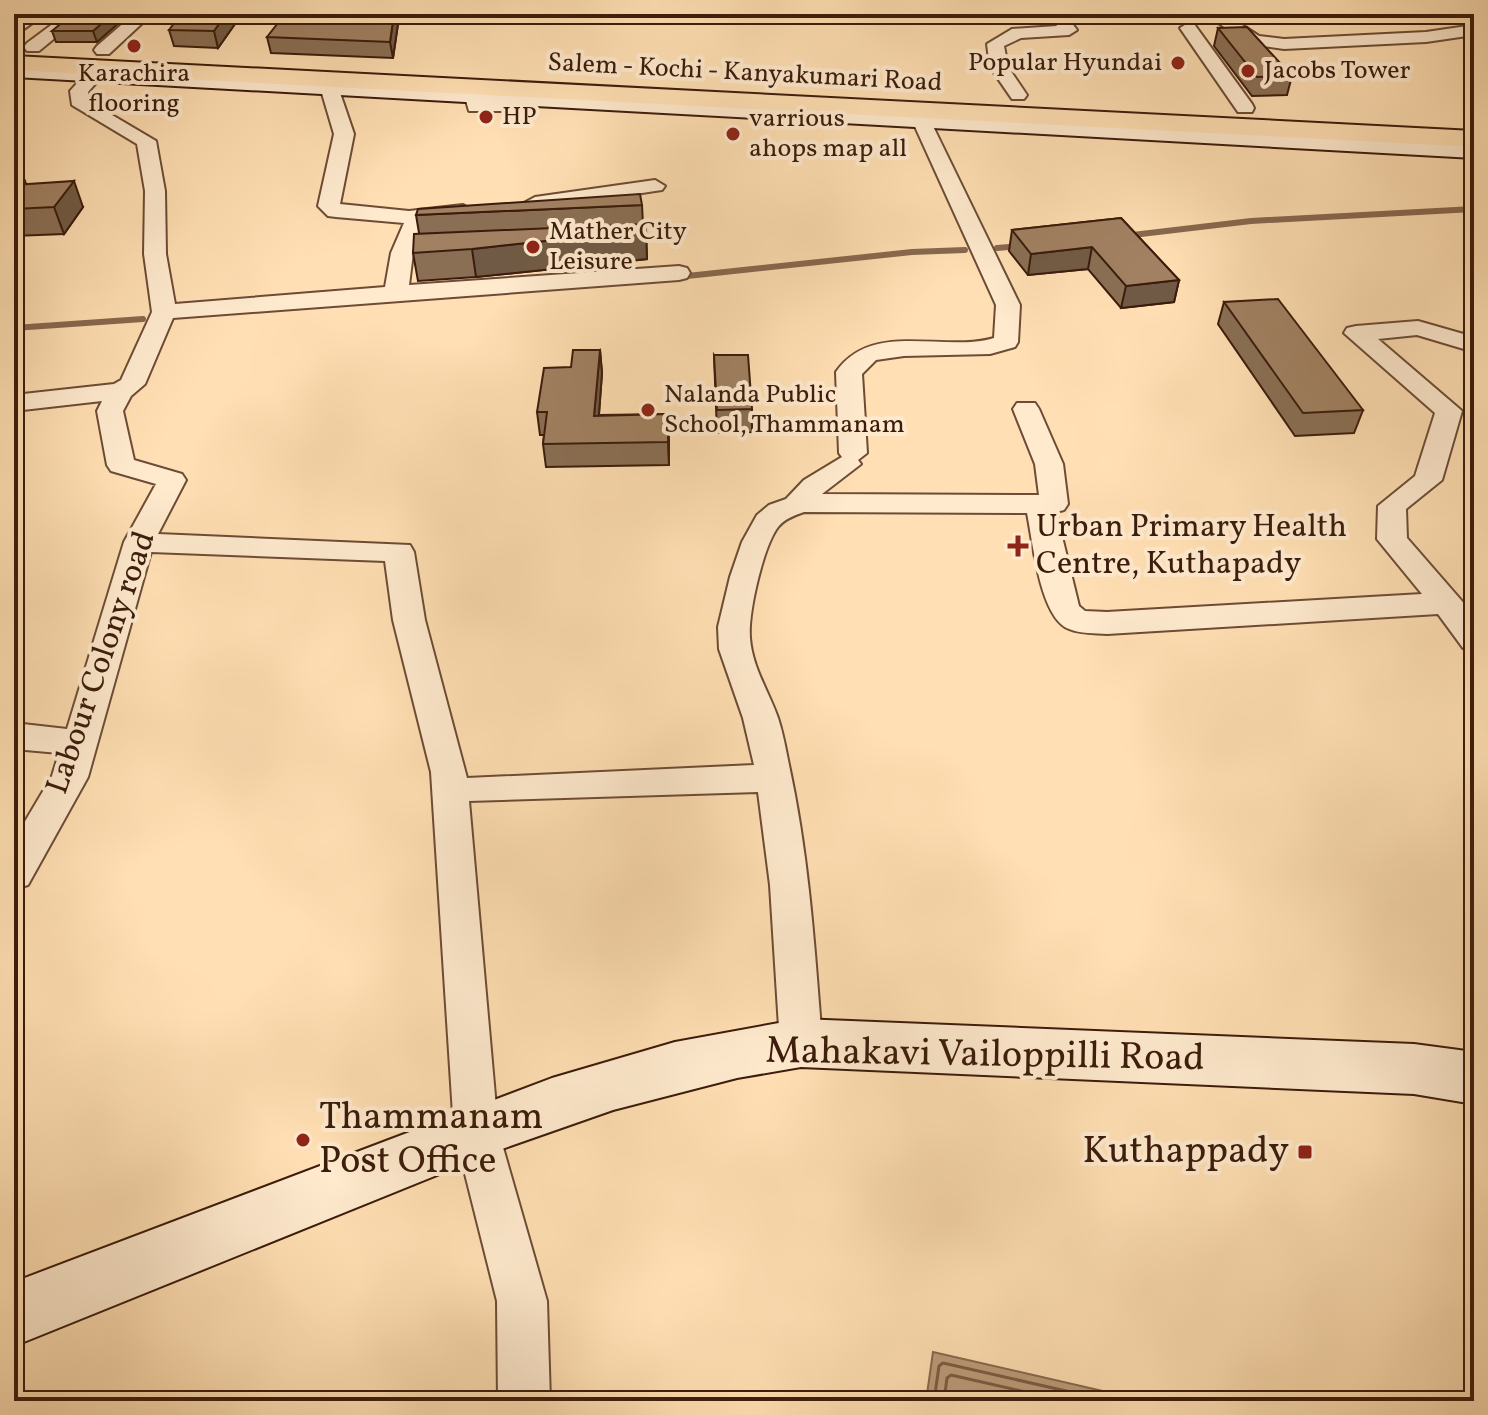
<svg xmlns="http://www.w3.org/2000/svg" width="1488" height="1415" font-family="Vollkorn,serif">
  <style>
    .water { fill: #bc9c7a; stroke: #88684e; stroke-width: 2 }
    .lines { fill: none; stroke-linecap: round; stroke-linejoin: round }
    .shore { stroke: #7c5c42; stroke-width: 3 }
    .stream { stroke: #88684e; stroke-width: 6 }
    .street-casing { stroke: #6c4c35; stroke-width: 4 }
    .secondary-casing { stroke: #3b1b0b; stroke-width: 4 }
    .highway-casing { stroke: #3b1b0b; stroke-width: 4 }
    .street { fill: #ffeace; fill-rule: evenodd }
    .secondary { fill: #ffeace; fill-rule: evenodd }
    .highway { fill: #ffdfb3; fill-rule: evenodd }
    .wall { fill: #8a6f54; stroke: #3b1b0b; stroke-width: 2 }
    .shaded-wall { fill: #715a45; stroke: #3b1b0b; stroke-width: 2 }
    .building { fill: #a18162; stroke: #3b1b0b; stroke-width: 2 }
    .poi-dot { fill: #8f2418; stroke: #ffeace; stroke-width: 3 }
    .labels { text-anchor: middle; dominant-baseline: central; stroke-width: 8; stroke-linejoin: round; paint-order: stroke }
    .far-poi-label { font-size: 26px; fill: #3b1b0b; stroke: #ffeace; text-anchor: start }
    .far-street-label { font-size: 26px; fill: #3b1b0b; stroke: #ffeace }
    .poi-label { font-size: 32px; fill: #3b1b0b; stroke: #ffeace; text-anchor: start }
    .street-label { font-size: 32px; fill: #3b1b0b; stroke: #ffeace }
    .near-street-label { font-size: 38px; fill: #3b1b0b; stroke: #ffeace }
    .near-poi-label { font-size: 38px; fill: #3b1b0b; stroke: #ffeace; text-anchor: start }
  </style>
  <rect width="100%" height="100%" fill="#ffdfb3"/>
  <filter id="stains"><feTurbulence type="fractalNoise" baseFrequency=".0025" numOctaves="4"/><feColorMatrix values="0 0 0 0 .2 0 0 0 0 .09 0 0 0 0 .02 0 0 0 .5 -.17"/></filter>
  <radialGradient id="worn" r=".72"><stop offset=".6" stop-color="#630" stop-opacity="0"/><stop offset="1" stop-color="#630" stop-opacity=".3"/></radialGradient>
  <!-- water -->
  <path class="water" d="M933 1352 1146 1401H926Z"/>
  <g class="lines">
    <!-- shore -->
    <g class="shore">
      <path d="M934 1401 939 1366 943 1363 1110 1401"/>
      <path d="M944 1401 947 1378 951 1375 1065 1401"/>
    </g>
    <!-- stream -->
    <g class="stream">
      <path d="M1124 236 1251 221 1474 209"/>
      <path d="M997 248 1022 246"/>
      <path d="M678 277 912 252 965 250"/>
      <path d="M14 328 143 319"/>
    </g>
    <!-- street casing -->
    <g class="street-casing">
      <g id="street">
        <path d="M27 14H45L14 36V23Z"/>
        <path d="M66 14H84L39 51H27L24 47 27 43Z"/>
        <path d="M134 14H152L109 54H97L94 50 97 46Z"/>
        <path d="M1049 14H1065L1077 30 1069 35 1021 38 1004 46 1008 67 1027 95 1024 99H1012L990 67 987 44 1012 29 1057 26Z"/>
        <path d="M1206 14H1225L1259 36 1284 39 1426 32 1474 25V35L1426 42 1284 49 1248 44Z"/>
        <path d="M1188 23 1194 24 1252 104 1254 108 1252 112H1238L1180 28Z"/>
        <path d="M94 70 103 75 88 92 90 102 156 141 165 191 166 254 175 304 385 287 391 253 404 223 336 217 328 216 318 206 334 134 321 90 330 85 339 90 354 134 340 204 409 211 463 205 474 211 463 217 426 222 413 253 409 285 679 266 687 268 690 273 687 278 679 280 173 318 145 384 131 396 123 411 134 460 182 474 186 480 158 534 410 545 414 552 425 620 467 778 754 765 743 718 719 649 718 627 730 577 742 542 757 515 769 505 786 499 804 480 842 457 839 453 836 372C872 320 943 353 994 338L996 305 912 120 921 114 930 120 1020 305 1018 342 1015 347 990 354 904 356 876 360 862 374 867 453 858 460 861 464 822 494 1039 495 1035 464 1013 409 1017 403H1035L1039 409 1063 464 1068 504 1064 510 1056 512 1079 606 1085 611 1107 612 1422 594 1377 539 1378 506 1415 476 1435 413 1344 333 1347 328 1356 326 1418 321 1474 337V352L1417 335 1378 339 1462 411 1442 480 1406 509 1407 538 1474 615V651L1463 648 1438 614 1107 634C1095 633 1080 634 1069 629 1040 618 1033 542 1027 513L804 512C795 515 784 519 778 527 763 547 748 613 750 638 752 667 769 692 778 718 783 733 786 750 789 765 809 857 815 950 822 1043L816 1056 801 1062 786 1056 780 1043 770 885 758 792 469 801 498 1130 547 1301 550 1401H498L497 1301 454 1130 431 772 393 620 385 561 151 552 88 777 28 885 14 889V840L52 776 59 753 14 749V723L67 729 124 542 156 484 111 471 107 465 97 411 102 401 14 411V395L114 384 121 380 152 312 144 254 145 191 137 144 72 105 70 91 88 71Z"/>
        <path d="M474 92 480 93 484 101H504L516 93 525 99 516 111H469L465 97Z"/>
        <path d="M655 180 665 186 662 190 535 209 524 203 535 197Z"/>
      </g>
    </g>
    <!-- secondary casing -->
    <g class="secondary-casing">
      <g id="secondary">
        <path d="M14 63 1474 142V158L14 77Z"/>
        <path d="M801 1019 1414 1044 1474 1052V1104L1414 1094 801 1067 737 1078 613 1110 499 1150 14 1346V1282L552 1078 675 1042Z"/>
      </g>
    </g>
    <!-- highway casing -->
    <g class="highway-casing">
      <path id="highway" d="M14 56 1474 131V147L14 70Z"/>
    </g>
    <!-- street -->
    <use href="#street" class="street"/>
    <!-- secondary -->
    <use href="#secondary" class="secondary"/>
    <!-- highway -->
    <use href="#highway" class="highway"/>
  </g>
  <!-- wall -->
  <g class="wall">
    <path d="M129 14 97 42H56L52 31Z"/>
    <path d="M242 14 218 48 174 46 169 30Z"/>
    <path d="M398 24 393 58 271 53 267 37Z"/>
    <path d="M1218 28 1292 76 1287 95 1252 96 1214 46Z"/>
    <path d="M14 103 18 115 19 166 26 184 83 207 64 234 14 236Z"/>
    <path d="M642 205 643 224 646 230 647 259 476 277 418 281 413 253 419 233 416 215Z"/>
    <path d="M1121 218 1179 280 1174 302 1121 308 1088 269 1028 275 1009 251 1012 230Z"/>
    <path d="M1224 302 1363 410 1354 433 1295 436 1218 324Z"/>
    <path d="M600 350 602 373 599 415 668 414 669 465 546 467 543 444 544 435H540L537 412 571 367Z"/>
    <path d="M714 355 752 409V432L717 433Z"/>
  </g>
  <!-- shaded-wall -->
  <g class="shaded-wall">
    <path d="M113 14H129L97 42 93 31Z"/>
    <path d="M226 14H242L218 48 214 31Z"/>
    <path d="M394 14H396L398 24 393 58 390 42Z"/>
    <path d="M14 103 18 115 19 166 26 184 14 202Z"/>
    <path d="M74 181 83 207 64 234 54 207Z"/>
    <path d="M646 230 647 259 476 277 472 249Z"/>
    <path d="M1092 247 1088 269 1028 275 1031 254Z"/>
    <path d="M1179 280 1174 302 1121 308 1126 286Z"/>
    <path d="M600 350 602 373 597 439 594 416Z"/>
    <path d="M668 414 669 438V465L668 442Z"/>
  </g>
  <!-- building -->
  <g class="building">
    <path d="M72 14H113L93 31H52Z"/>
    <path d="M181 14H226L214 31 169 30Z"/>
    <path d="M285 14H394L390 42 267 37Z"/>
    <path d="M1247 27 1292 76 1257 77 1218 28Z"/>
    <path d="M74 181 54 207 14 209V185Z"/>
    <path d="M640 194 642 205 416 215 418 209Z"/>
    <path d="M1121 218 1179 280 1126 286 1092 247 1031 254 1012 230Z"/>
    <path d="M645 224 646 230 472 249 413 253 414 234Z"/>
    <path d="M1278 299 1363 410 1303 413 1224 302Z"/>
    <path d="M573 350H600L594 416 668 414V442L543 444 547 412H537L544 368 571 367Z"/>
    <path d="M714 355H748L752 409 717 410Z"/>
  </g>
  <!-- markers -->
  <g class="poi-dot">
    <circle cx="134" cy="46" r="8"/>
    <circle cx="1178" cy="63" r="8"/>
    <circle cx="1248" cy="71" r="8"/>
    <circle cx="486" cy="117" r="8"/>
    <circle cx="733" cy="134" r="8"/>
    <circle cx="533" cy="247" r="8"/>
    <circle cx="648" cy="410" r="8"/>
    <path d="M1014 534h8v8h8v8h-8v8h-8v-8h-8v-8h8z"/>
    <circle cx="303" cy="1140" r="8"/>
    <rect x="1297" y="1144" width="16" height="16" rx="4"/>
  </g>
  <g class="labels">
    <!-- far-poi labels -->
    <g class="far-poi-label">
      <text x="1162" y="63" text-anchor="end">Popular Hyundai</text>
      <text x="1264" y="71">Jacobs Tower</text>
      <text x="134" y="74" text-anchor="middle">Karachira<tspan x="134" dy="30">flooring</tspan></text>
      <text x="502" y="117">HP</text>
      <text x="749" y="119">varrious<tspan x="749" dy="30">ahops map all</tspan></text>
      <text x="549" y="232">Mather City<tspan x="549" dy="30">Leisure</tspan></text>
      <text x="664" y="395">Nalanda Public<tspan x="664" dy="30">School, Thammanam</tspan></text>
    </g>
    <!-- far-street labels -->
    <g class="far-street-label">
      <text transform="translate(745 73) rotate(3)">Salem - Kochi - Kanyakumari Road</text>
    </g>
    <!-- poi labels -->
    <g class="poi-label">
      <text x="1036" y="528">Urban Primary Health<tspan x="1036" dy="37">Centre, Kuthapady</tspan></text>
    </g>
    <!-- street labels -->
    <g class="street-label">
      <text transform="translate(102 663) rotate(-71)">Labour Colony road</text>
    </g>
    <!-- near-street labels -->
    <g class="near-street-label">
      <text transform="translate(985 1056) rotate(1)">Mahakavi Vailoppilli Road</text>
    </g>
    <!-- near-poi labels -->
    <g class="near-poi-label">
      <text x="319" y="1118">Thammanam<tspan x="319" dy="44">Post Office</tspan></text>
      <text x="1289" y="1152" text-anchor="end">Kuthappady</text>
    </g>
  </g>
  <!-- margin -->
  <rect width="1488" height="1415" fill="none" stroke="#ffdfb3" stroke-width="48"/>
  <rect x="16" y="16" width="1456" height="1383" fill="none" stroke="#3b1b0b" stroke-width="4"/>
  <rect x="24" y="24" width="1440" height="1367" fill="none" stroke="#3b1b0b" stroke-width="2"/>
  <rect width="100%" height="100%" filter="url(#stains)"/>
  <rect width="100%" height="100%" fill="url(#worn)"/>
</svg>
